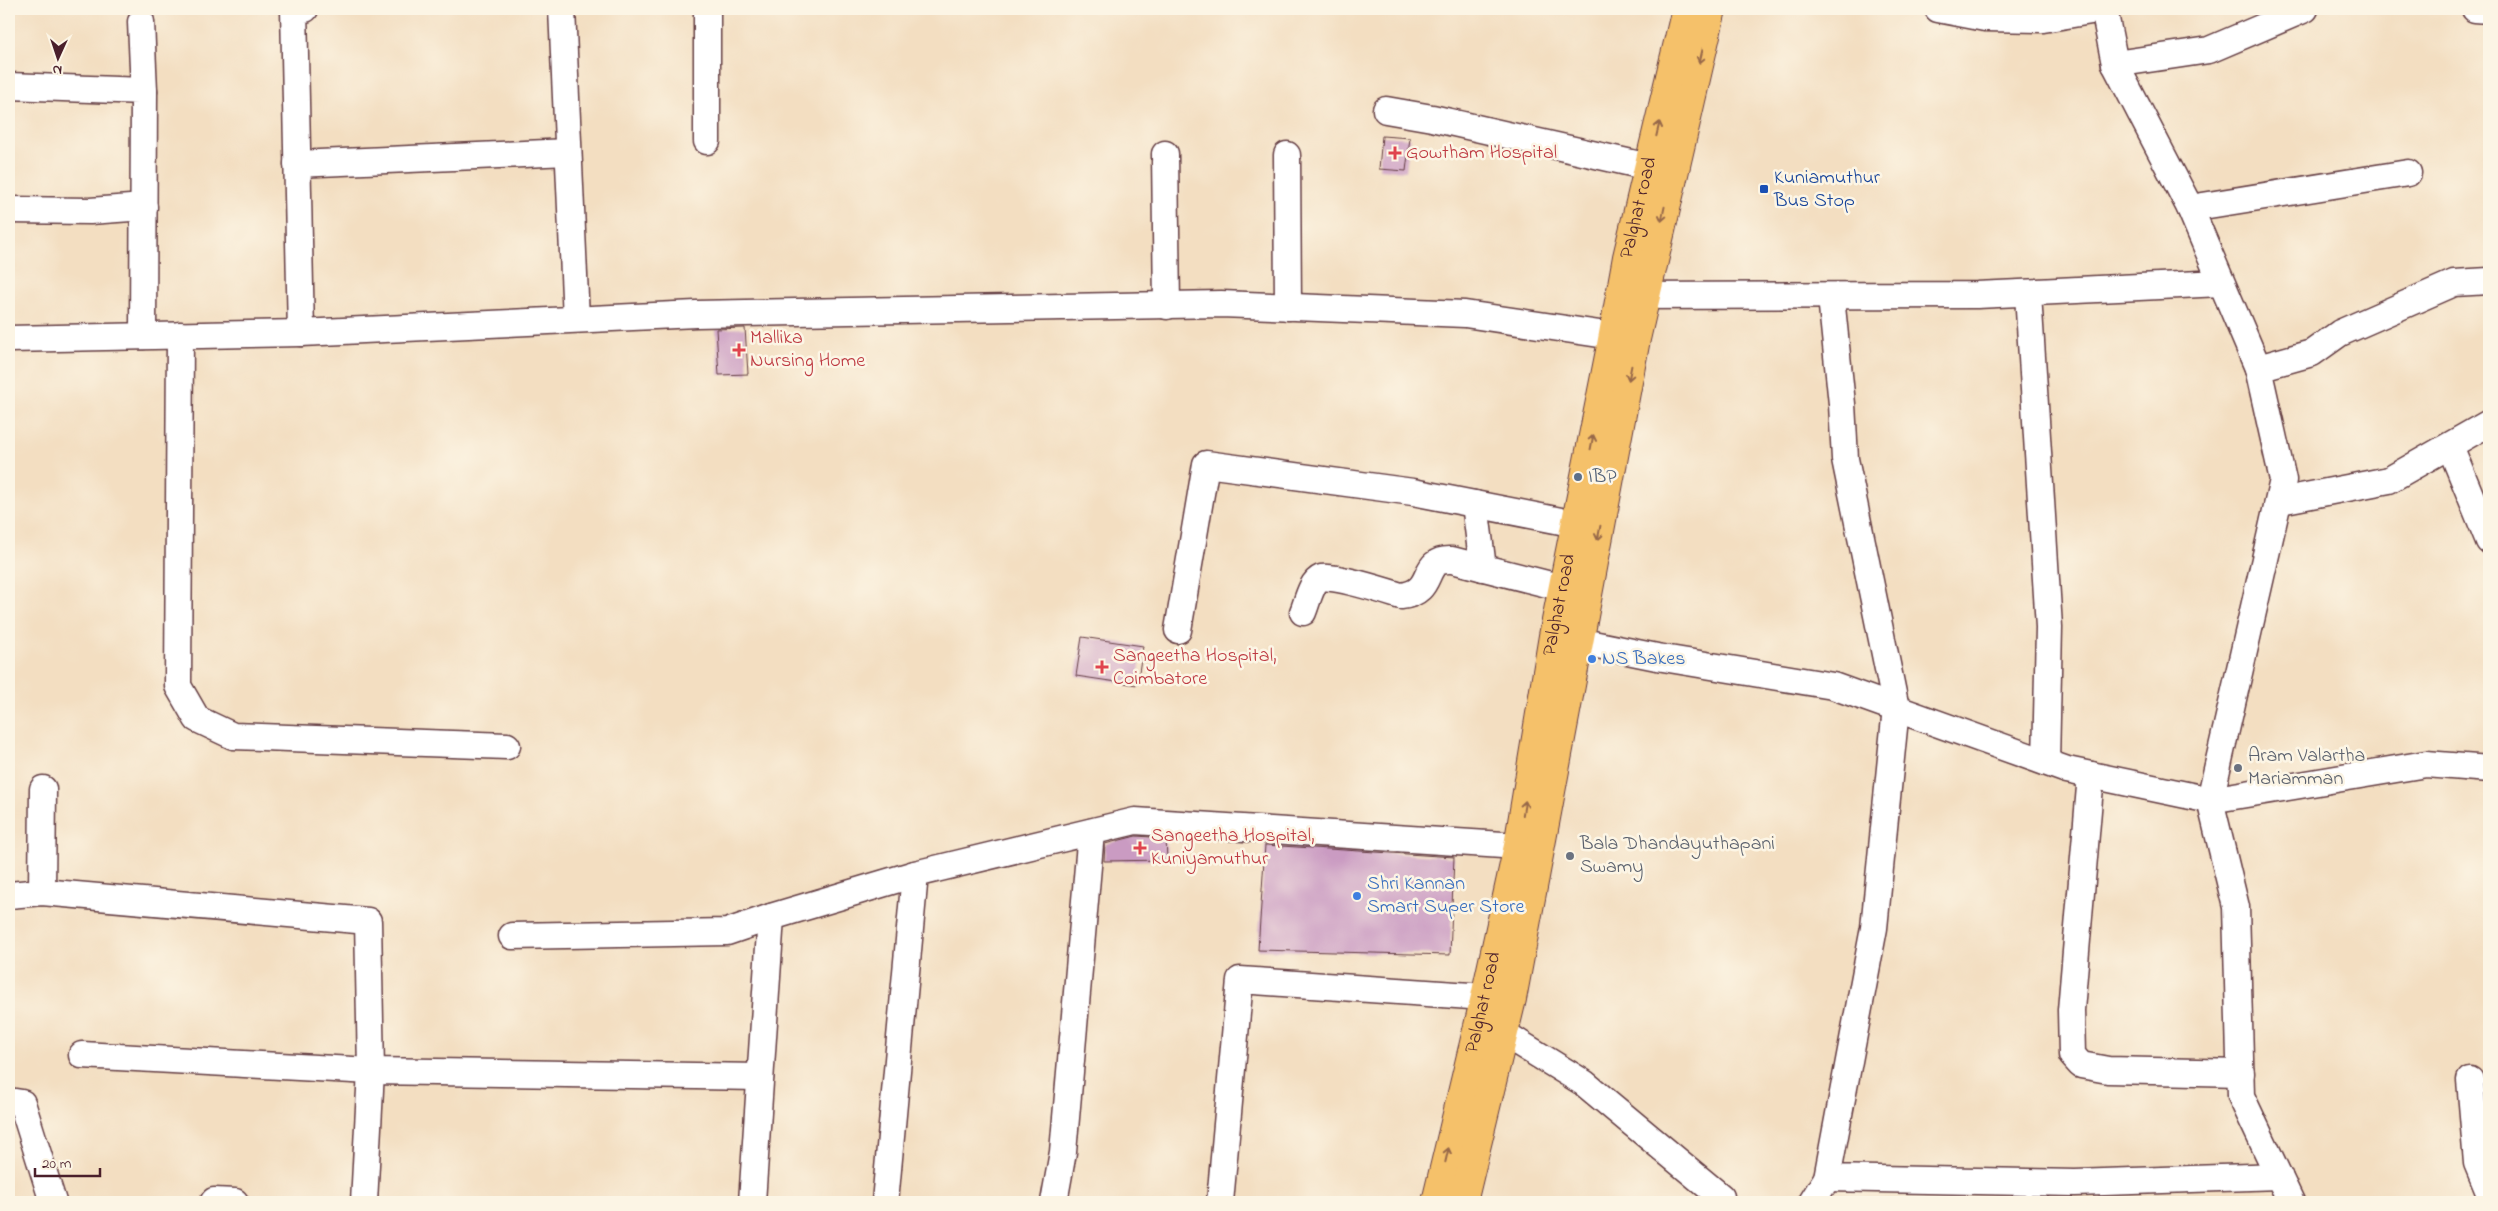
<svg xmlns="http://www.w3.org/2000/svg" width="2498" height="1211" font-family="'Indie Flower',sans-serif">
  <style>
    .building { fill: #ca9bc2 }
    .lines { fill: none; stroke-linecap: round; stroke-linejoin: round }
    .minor-casing { stroke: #633c42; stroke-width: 29 }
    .major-casing { stroke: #633c42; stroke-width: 30 }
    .minor { stroke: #fff; stroke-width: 26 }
    .major { stroke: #f5c16b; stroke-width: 28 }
    .oneway { stroke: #976848 }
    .health-dot { fill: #e0444e; stroke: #fcf5e5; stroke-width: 2 }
    .transit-dot { fill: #1a4fb4; stroke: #fcf5e5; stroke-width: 2 }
    .service-dot { fill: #5c6f8a; stroke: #fcf5e5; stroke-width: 2 }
    .shop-dot { fill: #3f7fe0; stroke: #fcf5e5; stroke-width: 2 }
    .worship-dot { fill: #6b7280; stroke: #fcf5e5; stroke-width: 2 }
    .labels { text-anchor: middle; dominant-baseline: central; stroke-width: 5; stroke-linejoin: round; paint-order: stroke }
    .health-label { font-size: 20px; fill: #be3a42; stroke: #fcf5e5; text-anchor: start }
    .transit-label { font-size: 20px; fill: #164399; stroke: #fcf5e5; text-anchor: start }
    .street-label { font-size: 20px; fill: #4a1f2b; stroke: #fcf5e5 }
    .service-label { font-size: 20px; fill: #4e5e75; stroke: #fcf5e5; text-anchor: start }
    .shop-label { font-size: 20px; fill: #366cbe; stroke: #fcf5e5; text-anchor: start }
    .worship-label { font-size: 20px; fill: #5b616d; stroke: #fcf5e5; text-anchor: start }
  </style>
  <rect width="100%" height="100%" fill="#fcf5e5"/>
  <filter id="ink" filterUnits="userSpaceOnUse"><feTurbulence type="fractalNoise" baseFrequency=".02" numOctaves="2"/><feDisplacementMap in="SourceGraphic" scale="10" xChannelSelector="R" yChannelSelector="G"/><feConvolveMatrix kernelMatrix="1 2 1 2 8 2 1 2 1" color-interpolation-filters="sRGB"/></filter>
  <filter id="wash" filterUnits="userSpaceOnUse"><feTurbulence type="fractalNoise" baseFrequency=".0096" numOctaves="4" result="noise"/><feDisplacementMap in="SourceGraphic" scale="20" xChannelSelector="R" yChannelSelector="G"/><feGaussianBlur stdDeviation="1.12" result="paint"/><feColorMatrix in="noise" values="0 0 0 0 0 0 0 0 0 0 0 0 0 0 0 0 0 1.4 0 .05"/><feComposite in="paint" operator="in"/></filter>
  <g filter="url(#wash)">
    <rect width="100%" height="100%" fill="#f3dec1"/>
    <g id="blocks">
      <!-- building -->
      <g class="building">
        <path d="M1382 136 1410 138 1406 171 1379 169Z"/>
        <path d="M745 328 748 374 719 375 716 329Z"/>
        <path d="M1082 637 1143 646 1137 685 1076 676Z"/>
        <path d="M1136 836 1166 838 1167 860 1104 861 1105 844Z"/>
        <path d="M1265 845 1454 857 1450 955 1258 950Z"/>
      </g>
    </g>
  </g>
  <g filter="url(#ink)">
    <use href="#blocks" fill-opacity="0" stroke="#633c42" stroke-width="1"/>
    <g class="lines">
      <!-- minor casing -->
      <g class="minor-casing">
        <g id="minor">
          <path d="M305 9H294L301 333 696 314 1221 304 1465 314 1633 339"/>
          <path d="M562 9 576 319"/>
          <path d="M1938 9 1985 18 2043 19 2103 9"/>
          <path d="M2104 9 2115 64 2190 208 2258 368 2283 480 2210 800 2236 907 2241 1096 2291 1202"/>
          <path d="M2475 9 2489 10"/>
          <path d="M141 22 144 91"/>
          <path d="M2115 64 2209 50 2305 9"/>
          <path d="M9 86 144 91 143 336"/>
          <path d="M1386 110 1432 118 1649 167"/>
          <path d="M707 141V9"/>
          <path d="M1165 154 1167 306"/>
          <path d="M1287 155 1288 307"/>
          <path d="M297 164 568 152"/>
          <path d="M2190 208 2408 173"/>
          <path d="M9 210 90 211 144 207"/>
          <path d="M2028 294 2049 627 2046 762"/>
          <path d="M1625 296 1977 295 2221 283"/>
          <path d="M1831 297 1842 404 1845 459 1896 708 1874 928 1827 1178 2075 1183 2279 1176"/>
          <path d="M180 335 178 686 197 719 233 736 507 746"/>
          <path d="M9 339 301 333"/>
          <path d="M2258 368 2312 353 2340 333 2454 283 2489 281"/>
          <path d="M2450 446 2489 541"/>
          <path d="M2280 501 2389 480 2489 423"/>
          <path d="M1475 504 1483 568"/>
          <path d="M1303 612C1307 603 1311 582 1321 578 1331 574 1388 592 1401 596 1438 592 1418 558 1452 560L1563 588"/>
          <path d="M1178 630 1206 464 1413 492 1576 524"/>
          <path d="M1558 637 1657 657 1833 686 2067 770 2210 800 2426 764 2489 769"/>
          <path d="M2091 775 2071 1010 2072 1055 2081 1065 2108 1070 2241 1073"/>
          <path d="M42 892 43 789"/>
          <path d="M9 895 42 892 368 921 371 1071 364 1202"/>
          <path d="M512 936 727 932 771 917"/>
          <path d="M1503 1033 1584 1083 1721 1197 1716 1202"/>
          <path d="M82 1055 371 1071 760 1077"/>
          <path d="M2470 1080 2477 1163 2489 1192"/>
          <path d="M9 1101 22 1103 53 1202"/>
          <path d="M214 1201 235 1202"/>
          <path d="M752 1202 771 917 915 874"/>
          <path d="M885 1202 915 874 1135 821 1518 846 1539 850"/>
          <path d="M1054 1202 1063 1152 1091 832"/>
          <path d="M1220 1202 1240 980 1485 997"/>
          <path d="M1812 1202 1827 1178"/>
        </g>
      </g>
      <!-- major casing -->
      <g class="major-casing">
        <g id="major">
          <path id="s1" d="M1436 1202 1485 997 1518 846 1553 636 1610 351 1627 257 1686 9"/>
          <path d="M1463 1202 1512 999 1636 339 1712 9"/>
        </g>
      </g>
      <!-- minor -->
      <use href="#minor" class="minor"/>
      <!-- major -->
      <use href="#major" class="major"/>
    </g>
    <!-- one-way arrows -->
    <defs><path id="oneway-shaft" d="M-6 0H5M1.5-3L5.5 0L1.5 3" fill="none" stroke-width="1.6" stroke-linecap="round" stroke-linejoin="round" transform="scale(1.25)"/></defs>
    <g class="oneway">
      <use href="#oneway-shaft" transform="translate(1701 56) rotate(103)"/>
      <use href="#oneway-shaft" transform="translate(1658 129) rotate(-77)"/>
      <use href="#oneway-shaft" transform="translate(1663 214) rotate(102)"/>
      <use href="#oneway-shaft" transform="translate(1630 373) rotate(101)"/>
      <use href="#oneway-shaft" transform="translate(1592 442) rotate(-79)"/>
      <use href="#oneway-shaft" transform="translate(1599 533) rotate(101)"/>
      <use href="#oneway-shaft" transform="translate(1524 808) rotate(-80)"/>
      <use href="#oneway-shaft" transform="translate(1447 1155) rotate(-77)"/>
    </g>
  </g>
  <!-- markers -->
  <g class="health-dot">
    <path d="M1392.5 145.5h5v5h5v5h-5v5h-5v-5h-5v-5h5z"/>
    <path d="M736.5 342.5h5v5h5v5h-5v5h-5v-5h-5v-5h5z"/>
    <path d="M1099.5 659.5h5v5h5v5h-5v5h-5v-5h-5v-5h5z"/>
    <path d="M1137.5 840.5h5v5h5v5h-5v5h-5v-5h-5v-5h5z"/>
  </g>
  <rect class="transit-dot" x="1759" y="184" width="10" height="10" rx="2.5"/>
  <circle class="service-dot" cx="1578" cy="477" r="5"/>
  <g class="shop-dot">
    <circle cx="1592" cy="659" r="5"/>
    <circle cx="1357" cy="896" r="5"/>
  </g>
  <g class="worship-dot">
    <circle cx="2238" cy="768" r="5"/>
    <circle cx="1570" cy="856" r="5"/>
  </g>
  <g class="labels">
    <!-- health labels -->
    <g class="health-label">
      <text x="1406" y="153">Gowtham Hospital</text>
      <text x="750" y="338">Mallika<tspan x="750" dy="23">Nursing Home</tspan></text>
      <text x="1113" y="656">Sangeetha Hospital,<tspan x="1113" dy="23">Coimbatore</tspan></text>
      <text x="1151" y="836">Sangeetha Hospital,<tspan x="1151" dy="23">Kuniyamuthur</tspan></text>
    </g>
    <!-- transit labels -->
    <g class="transit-label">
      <text x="1774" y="178">Kuniamuthur<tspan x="1774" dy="23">Bus Stop</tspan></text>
    </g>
    <!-- street labels -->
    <g class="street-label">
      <text stroke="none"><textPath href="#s1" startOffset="1015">Palghat road</textPath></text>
      <text stroke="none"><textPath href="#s1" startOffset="610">Palghat road</textPath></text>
      <text stroke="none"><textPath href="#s1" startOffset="205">Palghat road</textPath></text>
    </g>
    <!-- service labels -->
    <g class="service-label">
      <text x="1588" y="477">IBP</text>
    </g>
    <!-- shop labels -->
    <g class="shop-label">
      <text x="1602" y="659">NS Bakes</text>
      <text x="1367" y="884">Shri Kannan<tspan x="1367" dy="23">Smart Super Store</tspan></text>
    </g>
    <!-- worship labels -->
    <g class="worship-label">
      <text x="2248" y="756">Aram Valartha<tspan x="2248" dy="23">Mariamman</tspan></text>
      <text x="1580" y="844">Bala Dhandayuthapani<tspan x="1580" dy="23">Swamy</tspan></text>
    </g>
  </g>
  <!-- margin -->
  <rect width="2498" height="1211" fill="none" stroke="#fcf5e5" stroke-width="30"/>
  <!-- north arrow -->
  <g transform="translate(58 58) rotate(183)" stroke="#fcf5e5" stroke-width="4" paint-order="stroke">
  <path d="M0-4L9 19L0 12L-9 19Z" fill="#4a1f2b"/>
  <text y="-8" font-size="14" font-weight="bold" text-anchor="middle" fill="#4a1f2b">N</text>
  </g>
  <!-- scale -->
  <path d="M35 1168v8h65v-8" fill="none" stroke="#4a1f2b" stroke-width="2.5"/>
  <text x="42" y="1168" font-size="15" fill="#4a1f2b" stroke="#fcf5e5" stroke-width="4" paint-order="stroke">20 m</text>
</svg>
